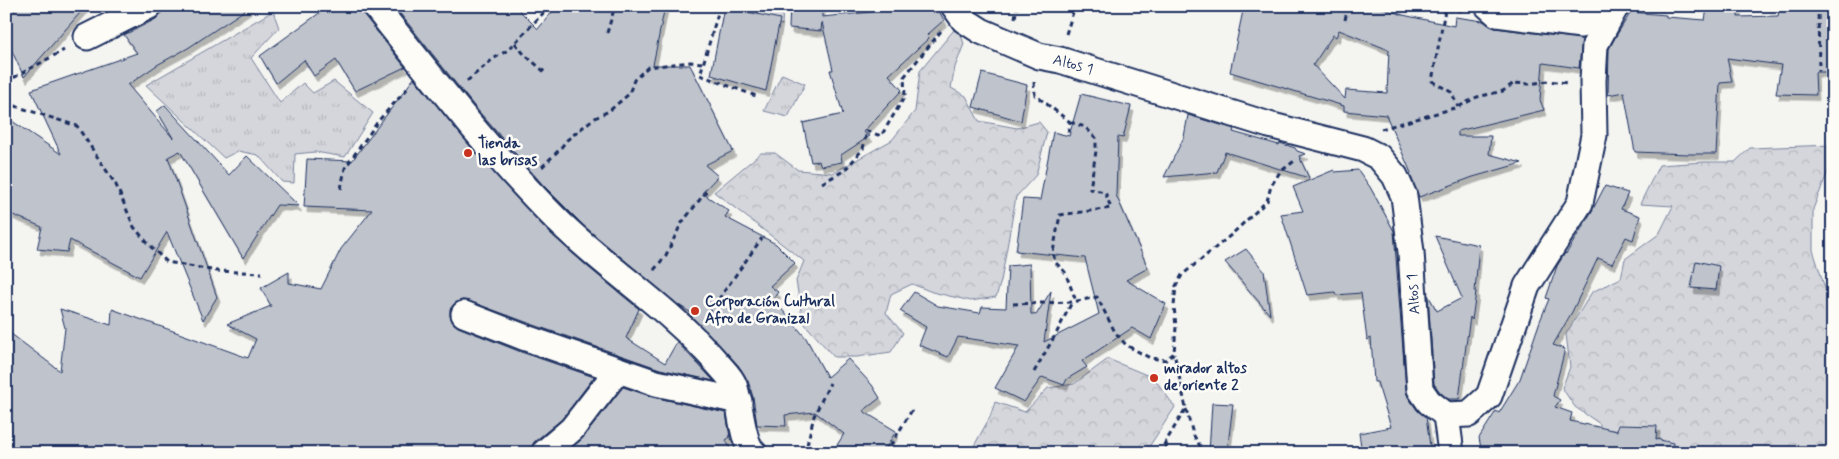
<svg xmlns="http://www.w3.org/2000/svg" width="1839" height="459" font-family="Mynerve,sans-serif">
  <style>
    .grass { fill: url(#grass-tufts); stroke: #78829c }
    .forest { fill: url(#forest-crowns); stroke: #78829c }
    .building { fill: #bfc3cc; stroke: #1b2f5e; fill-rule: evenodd; filter: url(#shadow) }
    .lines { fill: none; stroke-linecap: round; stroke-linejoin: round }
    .street-casing { stroke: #1b2f5e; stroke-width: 29 }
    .path { stroke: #1b2f5e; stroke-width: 3; stroke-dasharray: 5 4; stroke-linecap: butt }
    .street { stroke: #fdfcf7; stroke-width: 25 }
    .poi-dot { fill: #c8321e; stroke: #fdfcf7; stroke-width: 2 }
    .labels { text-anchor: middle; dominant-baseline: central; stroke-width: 5; stroke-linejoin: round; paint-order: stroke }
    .street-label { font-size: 15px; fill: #1b2f5e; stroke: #fdfcf7 }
    .poi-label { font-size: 15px; font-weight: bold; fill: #1b2f5e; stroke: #fdfcf7; text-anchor: start }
  </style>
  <defs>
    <pattern id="grass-tufts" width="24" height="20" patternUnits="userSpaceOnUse" patternTransform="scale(1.25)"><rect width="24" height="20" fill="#d4d6db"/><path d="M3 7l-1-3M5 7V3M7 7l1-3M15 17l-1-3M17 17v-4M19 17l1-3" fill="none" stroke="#b5b8be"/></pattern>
    <pattern id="forest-crowns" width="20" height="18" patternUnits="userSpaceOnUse" patternTransform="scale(1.25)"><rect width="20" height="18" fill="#d4d6db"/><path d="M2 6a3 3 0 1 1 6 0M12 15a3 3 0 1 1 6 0" fill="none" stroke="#b5b8be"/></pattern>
    <filter id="shadow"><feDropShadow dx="3" dy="5.5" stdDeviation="0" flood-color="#0004"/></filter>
  </defs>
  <rect width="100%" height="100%" fill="#f4f4f1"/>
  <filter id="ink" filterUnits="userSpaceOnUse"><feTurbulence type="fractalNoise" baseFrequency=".02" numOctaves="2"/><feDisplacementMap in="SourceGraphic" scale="10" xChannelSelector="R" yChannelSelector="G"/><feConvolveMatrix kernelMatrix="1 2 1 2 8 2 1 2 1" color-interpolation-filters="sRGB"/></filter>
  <g filter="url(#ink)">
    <!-- grass -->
    <g class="grass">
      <path d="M755 6H783L782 25 756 23 759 8Z"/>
      <path d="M273 11 279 28 251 58 280 103 303 83 313 93 334 81 373 113 345 157 315 152 295 154 294 183 282 182 258 155 238 151 224 158 146 85Z"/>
      <path d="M782 74 805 84 788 117 764 111Z"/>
    </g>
    <!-- forest -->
    <g class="forest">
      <path d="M958 25 964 44 955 67 951 88 966 96 979 121 1017 128 1039 122 1047 132 1036 175 1016 197 1001 281 996 297 971 301 932 292 912 284 891 294 886 313 903 333 891 352 857 357H834L803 322 796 281 804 261 714 192 761 153H775L798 170 833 173 892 140 915 111 920 71Z"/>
      <path d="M1833 145V159L1813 209V250L1833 314V453H1599L1601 443 1600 424 1575 407 1562 388 1570 367 1566 334 1592 292 1621 278 1625 259 1659 234 1673 206 1640 204 1659 165 1704 162H1735L1750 148Z"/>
      <path d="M1108 359 1154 378 1175 407 1145 453H970L990 417 995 402 1025 412 1048 388 1074 384Z"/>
    </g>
    <!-- building -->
    <g class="building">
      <path d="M17 6H86L24 77 10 47 12 10H15Z"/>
      <path d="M163 6H251L188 48 157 65 128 85 173 138 157 111 165 105 229 175 247 156 299 206 277 205 243 258 180 151 168 157 217 297 203 320 167 232 140 277 70 240 67 252 37 249 42 227 6 212V117L61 154 31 90 137 53 124 35 156 19 161 13Z"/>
      <path d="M329 6H361L364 15 405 67 355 91 336 60 314 76 304 60 276 83 260 56Z"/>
      <path d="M394 6H515L538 29 557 6H665L653 65H690L733 151 705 165 718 176 702 193 729 211 725 217 776 244 795 263 770 286 778 292 773 299 806 338 827 377 848 359 872 385 880 398 863 411 896 431 883 453H832L844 434 815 412 785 415 786 426 757 425 753 397 748 381 738 365 691 316 693 314 677 304 586 228 543 185 474 106Z"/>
      <path d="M790 6H822V17L872 12 870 6H936L944 20 927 35 929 38 889 75 902 90 863 132 870 136 841 155 842 162 821 166 819 161 811 162 803 123 843 114 830 70H833L822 22 821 31 789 28Z"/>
      <path d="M1244 6H1376L1403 15 1454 26 1455 17 1483 21 1495 28 1582 39 1579 68 1543 63 1540 100 1544 110 1458 131V136H1491L1489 154 1522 163 1473 177 1419 197 1410 174 1411 173 1386 115 1344 111V106L1230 72ZM1339 30 1389 50 1387 93 1346 90 1345 99 1313 65 1333 35 1336 37Z"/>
      <path d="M1719 6H1738V17L1778 16 1779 10 1796 8V6H1833V72H1815L1816 95 1776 94 1781 65 1727 58 1732 82 1720 83 1716 154H1688L1635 152 1624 92 1608 95 1609 49 1616 36 1631 12 1666 15V17L1705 20 1707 9 1718 10Z"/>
      <path d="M724 7 780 19 766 91 711 75Z"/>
      <path d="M982 73 1027 85 1021 121 973 107Z"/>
      <path d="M414 78 475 152 547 230 588 267 639 309 626 338 665 363 677 342 714 381 660 369 531 324 469 301 462 300 455 303 450 309V316L453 323 458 327 521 352 594 377 562 419 534 442 531 448 530 453H6V330L60 371 65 328 60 309 111 325 112 309 248 358 256 339 227 324 271 306 261 288 289 272V283L321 289 341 249 372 210 304 207 307 159 352 161Z"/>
      <path d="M1081 94 1131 106 1123 138 1118 137 1116 195 1148 268 1126 280 1166 304 1151 339 1132 328 1082 361 1087 367 1067 379 1064 385 1042 377 1024 402 995 388 1019 346 958 337 948 357 919 345 926 327 900 311 914 292 938 306 980 313 982 307 1006 308 1008 266 1030 264 1031 314 1036 315 1051 291 1044 342 1099 314 1085 258 1016 251 1023 199 1040 200 1053 132 1069 136Z"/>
      <path d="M1188 115 1234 129 1233 132 1279 145 1280 143 1295 148 1297 151 1306 154 1299 156 1309 178 1225 152 1217 172 1164 177 1184 137Z"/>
      <path d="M1334 170 1335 172 1358 170 1370 187 1394 231 1406 390 1408 397 1417 410 1426 417 1431 453H1362L1359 433 1391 427 1377 382H1374L1371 338 1367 340 1361 293 1336 295 1335 292 1307 295 1281 214 1303 211 1293 187Z"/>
      <path d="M1605 186 1628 193 1621 209 1640 216 1633 240 1626 237 1612 264 1598 258 1572 312 1553 345 1565 349 1553 396 1560 400 1555 407 1572 413 1570 421 1617 431 1618 425 1657 426 1656 439 1673 443 1672 453H1482L1479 438 1496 411 1499 413 1520 379 1540 321 1549 299 1546 298 1557 266 1565 253 1566 254 1592 211Z"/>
      <path d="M1435 236 1479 245 1475 292H1476L1472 320 1470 317 1467 338 1459 399H1448L1440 392 1434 384 1428 295 1437 311 1462 298Z"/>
      <path d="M1246 249 1264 271 1270 315 1225 262Z"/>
      <path d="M1696 261 1719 266 1716 290 1691 288Z"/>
      <path d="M623 387 653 397 726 413 730 437 726 440 732 453H566L583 438Z"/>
      <path d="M1212 403 1233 404 1227 453H1209Z"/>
    </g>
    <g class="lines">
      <!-- street casing -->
      <g class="street-casing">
        <g id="street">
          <path d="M375 6C433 79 491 154 557 220 608 270 671 309 718 364 723 370 731 377 734 385 741 402 741 442 754 453"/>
          <path d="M954 6 964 20 981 31 1039 56 1060 60 1269 125 1363 149 1379 157 1395 176 1404 196 1411 252 1420 389 1429 402 1446 415 1469 414 1489 396 1527 286 1580 203 1594 135 1593 81 1595 45 1616 6"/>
          <path d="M1488 6 1497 14 1581 25 1616 7"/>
          <path d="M87 37 149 6"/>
          <path d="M464 314 526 338 656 383 739 401"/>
          <path d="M1446 415 1451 453"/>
          <path d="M544 453 572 429 618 370"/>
        </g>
      </g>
      <!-- path -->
      <g class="path">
        <path d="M720 6 700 75 756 96"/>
        <path d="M1412 6 1464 11"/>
        <path d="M1818 6 1819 71"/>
        <path d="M1296 7 1297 6"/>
        <path d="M1641 9 1668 10 1687 6"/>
        <path d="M1445 10 1432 81 1451 92 1458 107"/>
        <path d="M1015 18 1017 6"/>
        <path d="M1345 20 1348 6"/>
        <path d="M607 33 615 6"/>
        <path d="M1066 34 1075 6"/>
        <path d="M515 43 524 54 547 74"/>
        <path d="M467 81 493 59 508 50 550 6"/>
        <path d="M6 82 64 50"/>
        <path d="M1034 82 1035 95 1070 122 1068 133"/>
        <path d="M6 103 77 126 116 185 134 227 150 246 167 262 217 271 262 273"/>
        <path d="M1070 122 1085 127 1096 138V151L1090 189 1105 192 1111 208 1060 215 1053 252 1055 262 1065 272 1076 301"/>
        <path d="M1381 129 1458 107 1477 97 1503 91 1514 83 1530 84 1548 81 1568 83"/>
        <path d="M542 167 559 150 567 140 593 119 609 111 629 94 634 80 648 67 690 62 703 63"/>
        <path d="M822 183 845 170 863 149 867 131 881 136 905 96 904 77 941 31"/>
        <path d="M341 189 345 168 379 120 408 88"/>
        <path d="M654 270 666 255 681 224 708 189"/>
        <path d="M1013 304 1072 302 1097 297 1115 332 1126 345 1150 358 1166 360 1174 353 1176 327 1174 306 1176 286 1182 275 1231 235 1267 201 1271 186 1280 172 1297 159"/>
        <path d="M708 314 762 238"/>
        <path d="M1034 372 1057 332 1072 302"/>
        <path d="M1186 409 1193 434 1204 453"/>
        <path d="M1166 443 1167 453"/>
        <path d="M805 453 814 416 830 383"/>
        <path d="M886 453 912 410"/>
        <path d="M1159 453 1186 408 1174 353"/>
      </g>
      <!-- street -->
      <use href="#street" class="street"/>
    </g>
  </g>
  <!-- markers -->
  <g class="poi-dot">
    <circle cx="468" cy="153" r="5"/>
    <circle cx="695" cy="311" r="5"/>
    <circle cx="1154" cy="378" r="5"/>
  </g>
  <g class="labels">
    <!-- street labels -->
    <g class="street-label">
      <text transform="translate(1073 65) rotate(15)">Altos 1</text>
      <text transform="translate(1414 294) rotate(-94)">Altos 1</text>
    </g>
    <!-- poi labels -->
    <g class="poi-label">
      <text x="478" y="144">Tienda<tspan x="478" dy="17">las brisas</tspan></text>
      <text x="705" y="302">Corporación Cultural<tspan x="705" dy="17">Afro de Granizal</tspan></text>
      <text x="1164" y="369">mirador altos<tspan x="1164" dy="17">de oriente 2</tspan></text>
    </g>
  </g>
  <!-- margin -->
  <rect width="1839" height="459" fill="none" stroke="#fdfcf7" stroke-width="25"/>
  <rect x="12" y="12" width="1814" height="434" fill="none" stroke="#1b2f5e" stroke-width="2" filter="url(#ink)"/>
</svg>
